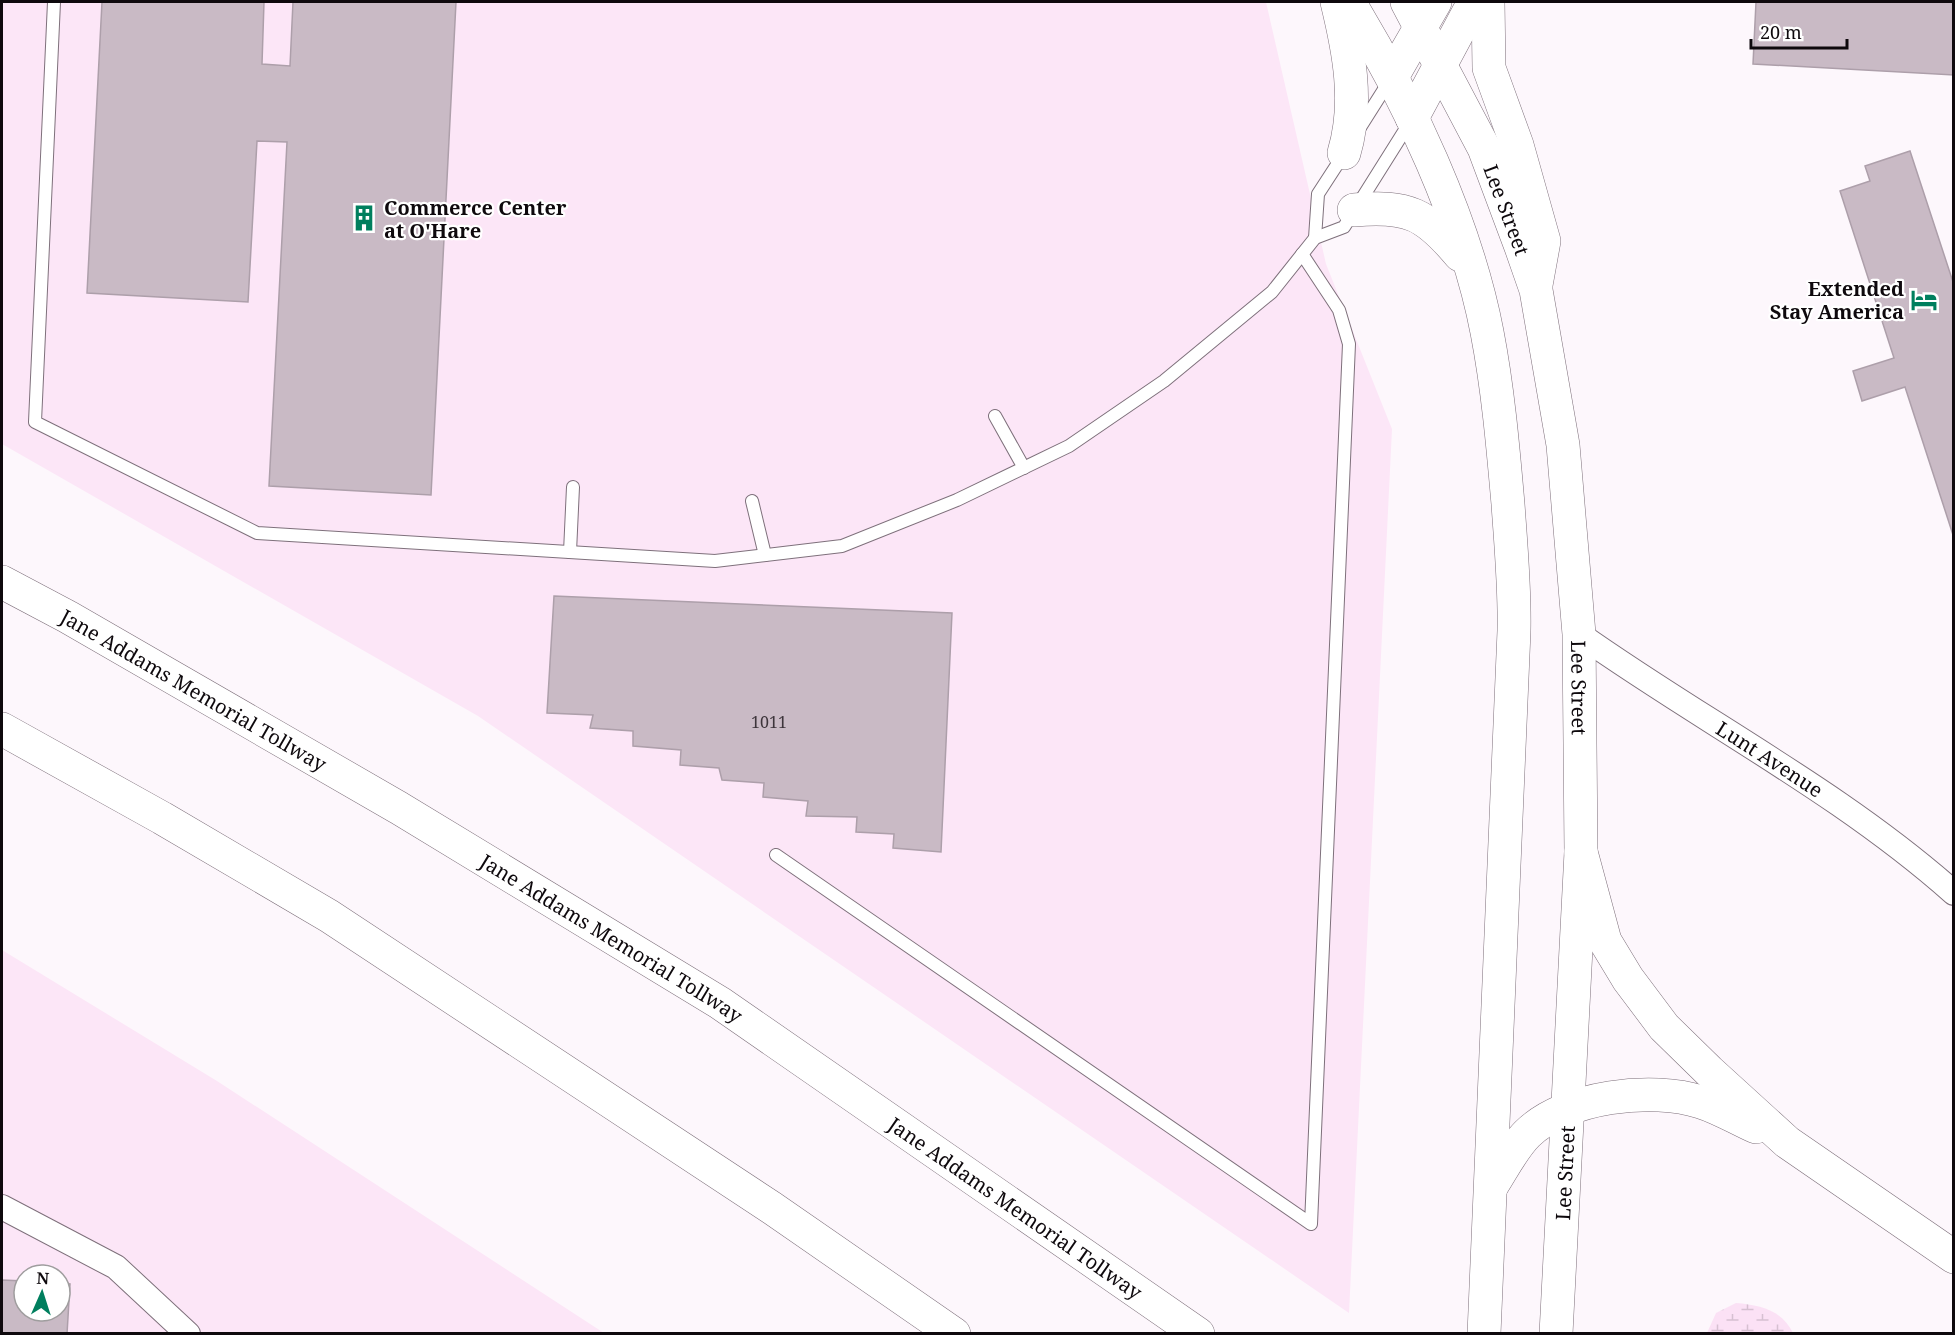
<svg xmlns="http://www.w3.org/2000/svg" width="1955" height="1335" font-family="'Noto Serif',serif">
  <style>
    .built { fill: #fce6f7; fill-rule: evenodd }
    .wetland { fill: url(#wetland-marsh) }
    .building { fill: #c9bac5; stroke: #ad9faa; stroke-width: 1.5 }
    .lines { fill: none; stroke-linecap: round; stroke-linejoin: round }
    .service-casing { stroke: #7e707b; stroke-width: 14 }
    .minor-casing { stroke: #7e707b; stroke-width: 26 }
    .secondary-casing { stroke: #7e707b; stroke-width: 34 }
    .primary-casing { stroke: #7e707b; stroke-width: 34 }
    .motorway-casing { stroke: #7e707b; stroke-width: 34 }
    .service { stroke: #fff; stroke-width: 12 }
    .minor { stroke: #fff; stroke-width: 24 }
    .secondary { stroke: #fff; stroke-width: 33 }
    .primary { stroke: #fff; stroke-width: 33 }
    .motorway { stroke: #fff; stroke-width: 33 }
    .labels { text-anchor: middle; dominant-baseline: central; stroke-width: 4.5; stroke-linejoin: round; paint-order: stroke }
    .number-label { font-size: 16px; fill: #3d353b }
    .poi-label { font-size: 20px; font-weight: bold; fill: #0e090d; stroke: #fff; text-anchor: start }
    .street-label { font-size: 20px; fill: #0e090d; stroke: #fff }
  </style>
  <defs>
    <pattern id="wetland-marsh" width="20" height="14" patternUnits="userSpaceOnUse" patternTransform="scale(1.5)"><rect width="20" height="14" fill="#fbe1f5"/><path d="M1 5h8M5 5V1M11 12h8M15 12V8" fill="none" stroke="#d6c0d1"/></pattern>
  </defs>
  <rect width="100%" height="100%" fill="#fdf7fc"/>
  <!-- built -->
  <g class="built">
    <path d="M2 2H1266L1326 264 1392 429 1349 1313 478 716 2 444Z"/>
    <path d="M2 950 217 1081 604 1333H2ZM24 1275H60V1311H24Z"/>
  </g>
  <!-- wetland -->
  <path class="wetland" d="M1736 1303C1760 1305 1782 1310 1793 1333H1707L1716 1313Z"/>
  <!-- building -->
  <g class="building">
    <path d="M102 2H264L262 64 290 66 293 2H456L431 495 269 486 287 142 257 141 248 302 87 293Z"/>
    <path d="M1756 2H1954V75L1753 64Z"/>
    <path d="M1910 151 1954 285V538L1905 387 1862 401 1853 371 1894 358 1840 191 1870 181 1865 166Z"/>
    <path d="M554 596 952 613 941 852 893 848 894 834 856 832 857 817 806 816 808 801 763 797 764 783 722 780 719 768 680 765 681 750 633 746V731L590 728 593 715 547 713Z"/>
    <path d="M2 1280 24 1281V1311H60V1283L70 1284 67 1334H2Z"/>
  </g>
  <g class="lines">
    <!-- service casing -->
    <g class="service-casing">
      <g id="service">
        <path d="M54 2 35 422 257 533 715 561 842 546 957 500 1069 446 1164 381 1272 292 1315 238 1344 227 1410 122"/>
        <path d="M1359 129 1390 80"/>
        <path d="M1315 238 1318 194 1344 154"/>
        <path d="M995 416 1024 468"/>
        <path d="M752 501 765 555"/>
        <path d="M570 552 573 487"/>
        <path d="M776 855 1311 1224 1349 344 1339 310 1302 254"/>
      </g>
    </g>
    <!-- minor casing -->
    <g class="minor-casing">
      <g id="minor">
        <path id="s1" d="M1579 634C1703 722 1839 791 1954 893"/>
        <path d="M2 1207 116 1267 188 1334"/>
      </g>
    </g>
    <!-- secondary casing -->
    <g class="secondary-casing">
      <g id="secondary">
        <path d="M1393 75 1435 2"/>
        <path d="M1412 118 1474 2"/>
      </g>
    </g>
    <!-- primary casing -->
    <g class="primary-casing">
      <g id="primary">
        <path d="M1337 2C1349 51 1359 103 1344 153"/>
        <path d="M1349 2C1407 97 1466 222 1487 332 1498 389 1503 447 1508 504 1511 547 1515 589 1514 631L1484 1334"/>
        <path id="s2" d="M1407 2 1484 148 1521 247 1536 290 1563 445 1579 634 1581 852 1556 1334"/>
        <path d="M1488 2 1489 68 1517 145 1544 241 1536 285"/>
        <path d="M1354 210C1408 205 1426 214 1460 255"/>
      </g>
    </g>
    <!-- motorway casing -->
    <g class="motorway-casing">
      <g id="motorway">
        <path id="s3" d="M2 582 68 617 399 808 720 1003 1198 1334"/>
        <path d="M2 729 162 818 329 916 772 1208 954 1334"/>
        <path d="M1581 852 1605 941 1628 979 1664 1027 1709 1071 1787 1142 1954 1257"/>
        <path d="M1491 1187C1502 1170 1513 1148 1527 1134 1565 1096 1653 1086 1701 1102 1720 1108 1738 1119 1756 1127"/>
      </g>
    </g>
    <!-- service -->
    <use href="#service" class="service"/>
    <!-- minor -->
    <use href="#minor" class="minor"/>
    <!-- secondary -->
    <use href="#secondary" class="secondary"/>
    <!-- primary -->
    <use href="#primary" class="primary"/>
    <!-- motorway -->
    <use href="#motorway" class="motorway"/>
  </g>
  <!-- icons -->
  <defs>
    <g id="building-bare" transform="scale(2.07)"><path d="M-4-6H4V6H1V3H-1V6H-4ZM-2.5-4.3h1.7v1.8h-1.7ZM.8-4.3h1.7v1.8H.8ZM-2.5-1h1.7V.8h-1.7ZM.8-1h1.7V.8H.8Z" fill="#007f5e" stroke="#fff" stroke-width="2.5" paint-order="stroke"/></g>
    <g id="hotel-bare" transform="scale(2.07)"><path d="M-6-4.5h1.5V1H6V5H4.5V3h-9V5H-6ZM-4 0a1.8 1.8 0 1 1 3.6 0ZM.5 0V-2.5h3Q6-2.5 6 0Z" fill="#007f5e" stroke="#fff" stroke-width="2.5" paint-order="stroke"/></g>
  </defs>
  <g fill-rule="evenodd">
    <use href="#building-bare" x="364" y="218"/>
    <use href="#hotel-bare" x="1924" y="300"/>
  </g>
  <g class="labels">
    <!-- number labels -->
    <g class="number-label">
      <text x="769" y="722">1011</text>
    </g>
    <!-- poi labels -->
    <g class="poi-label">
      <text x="384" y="207">Commerce Center<tspan x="384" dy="23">at O'Hare</tspan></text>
      <text x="1904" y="288" text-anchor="end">Extended<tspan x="1904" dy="23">Stay America</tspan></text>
    </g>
    <!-- street labels -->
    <g class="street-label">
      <text stroke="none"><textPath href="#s2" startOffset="231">Lee Street</textPath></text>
      <text stroke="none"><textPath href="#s2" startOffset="717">Lee Street</textPath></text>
      <text stroke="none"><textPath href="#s3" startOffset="220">Jane Addams Memorial Tollway</textPath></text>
      <text stroke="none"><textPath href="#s1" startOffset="228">Lunt Avenue</textPath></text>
      <text stroke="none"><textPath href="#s3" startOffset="706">Jane Addams Memorial Tollway</textPath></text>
      <text transform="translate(1565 1173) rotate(-87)">Lee Street</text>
      <text stroke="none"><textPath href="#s3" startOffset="1192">Jane Addams Memorial Tollway</textPath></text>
    </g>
  </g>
  <!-- border -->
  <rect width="1955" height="1335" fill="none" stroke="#0e090d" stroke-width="6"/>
  <!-- north arrow -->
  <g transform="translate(42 1293) rotate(3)"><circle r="28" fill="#ffffff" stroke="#9f9d9e" stroke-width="1.5"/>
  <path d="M0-4.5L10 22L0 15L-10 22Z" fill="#007f5e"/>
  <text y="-9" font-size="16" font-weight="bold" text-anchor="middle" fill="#0e090d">N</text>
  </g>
  <!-- scale -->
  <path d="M1751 39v9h96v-9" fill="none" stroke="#0e090d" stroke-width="3"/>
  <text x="1760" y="39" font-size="18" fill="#0e090d" stroke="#ffffff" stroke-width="4.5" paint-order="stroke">20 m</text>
</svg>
